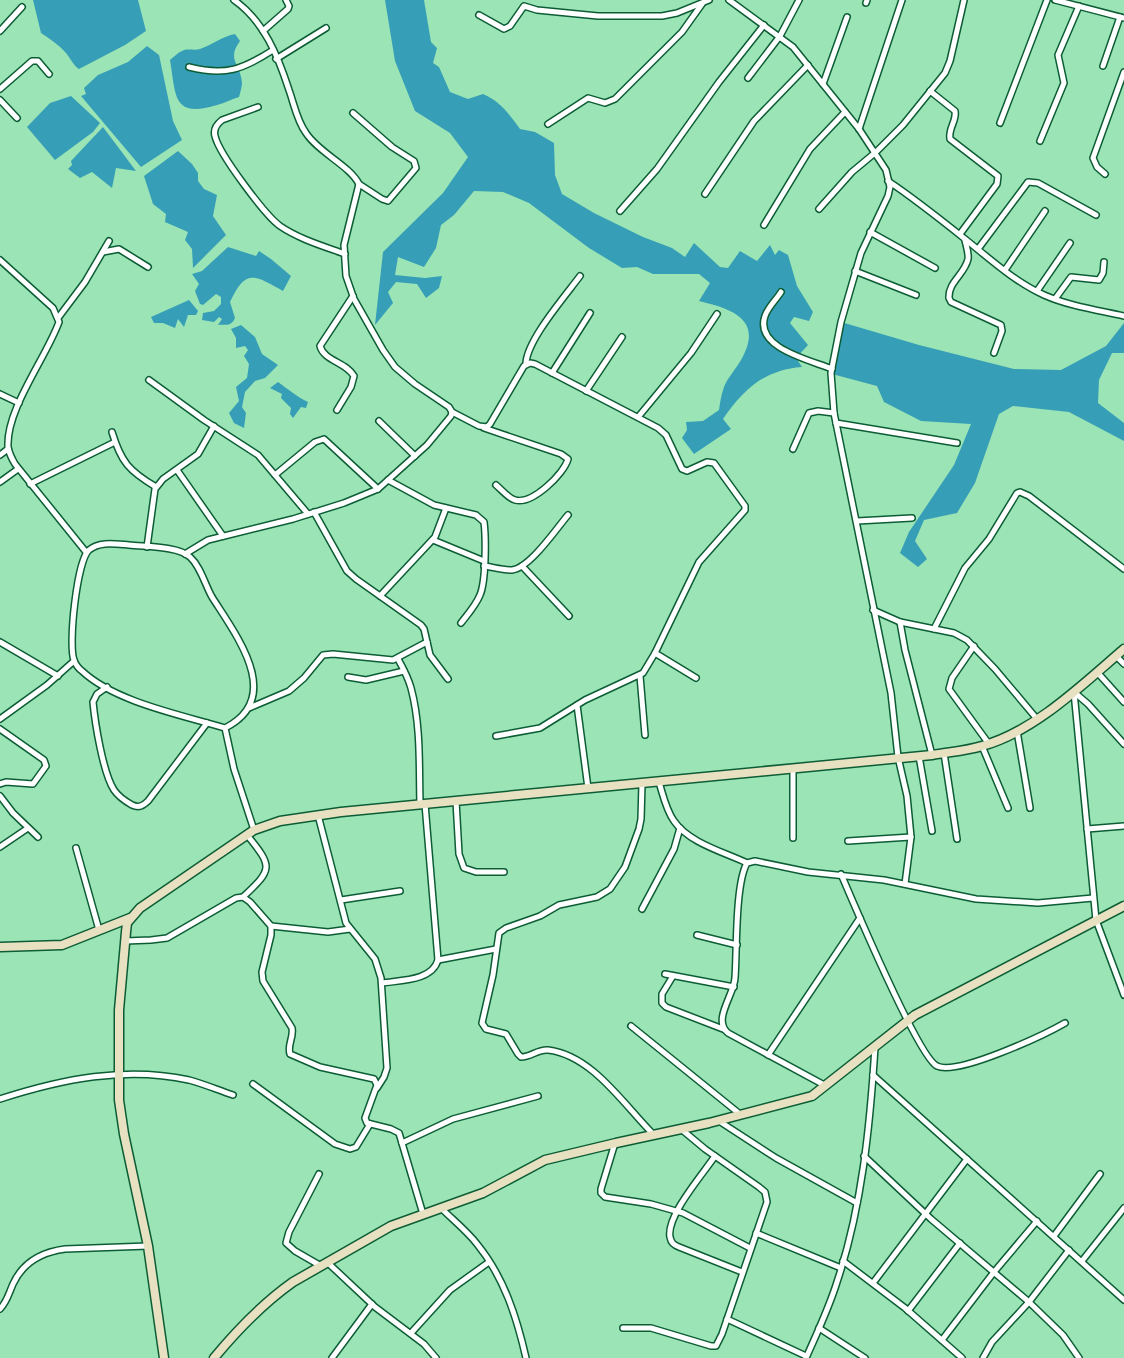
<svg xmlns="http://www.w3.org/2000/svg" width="1124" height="1358" font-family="'Titillium Web',sans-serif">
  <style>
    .water { fill: #369fb7 }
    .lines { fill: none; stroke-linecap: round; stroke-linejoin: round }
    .street-casing { stroke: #0c5d36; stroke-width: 8 }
    .secondary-casing { stroke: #0c5d36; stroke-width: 11 }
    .street { stroke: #fff; stroke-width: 5 }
    .secondary { stroke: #e8e1c1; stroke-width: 8 }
  </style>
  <rect width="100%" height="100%" fill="#9be4b5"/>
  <!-- water -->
  <g class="water">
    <path d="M33 0H138L146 31 125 45 79 69C73 65 71 59 66 53 59 45 50 39 41 33Z"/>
    <path d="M385 0H424L431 42 437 48 433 63 439 67 450 92 468 99 483 94C500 101 509 114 520 129L535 132 554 143 555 175 562 194 594 213 643 237 672 248 685 257 694 243 720 267 728 268 740 251 757 261 770 245 775 255 779 250 788 255 797 286 813 312 809 321 794 317 790 323 808 345 796 358 802 367C764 370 744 389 723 419L731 429 694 454 682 438 687 430 686 422 703 421 719 410C720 403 721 395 724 387 728 377 736 369 741 360 764 320 733 309 699 301L710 283 699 274H653L637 267 622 268 589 248 529 203 503 192 474 191 454 215 441 225 436 248 424 267 398 257 395 275 425 278 442 276 439 288 426 298 417 284 396 282 388 292 393 303 375 325 383 252 443 193 468 157 450 133 415 111 395 61Z"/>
    <path d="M235 34 240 41C226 60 241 64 242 83 242 87 240 93 239 97 232 99 225 103 217 105 172 119 176 95 170 60 174 57 177 53 182 51 187 48 194 51 200 49 212 45 223 36 235 34Z"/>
    <path d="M147 46 159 55 173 121 182 140 141 167 81 96 86 94 84 88 98 75 128 62Z"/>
    <path d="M71 96 100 123 93 132 55 160 27 127 50 103Z"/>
    <path d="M103 127 136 171 116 168 112 188 92 172 80 178 68 169 72 165 71 161Z"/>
    <path d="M178 151 192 164 198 173V181L204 189 217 195 213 216 226 235 193 268 192 249 185 240 188 232 165 222 166 214 153 204 144 176Z"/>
    <path d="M228 247 256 256 259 251 271 259 291 276 283 291C254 275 246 268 230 302L235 318C231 327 226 324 218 325L222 319 219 317 214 322 202 320 203 313 214 311 221 304V297L216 294 203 305 200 304 195 291 199 284 192 274 202 271Z"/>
    <path d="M189 300 198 311 196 315H188L184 327 178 319 175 328 163 323H154L151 317Z"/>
    <path d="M841 322 919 345 1014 369 1061 370 1106 346 1124 323V353H1112L1099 380 1098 403 1124 423V441L1069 412 1013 406 999 414 975 483 957 513 924 520 915 541 927 559 918 567 900 553 909 532 954 465 971 424 921 421 884 402 877 386 832 374Z"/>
    <path d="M241 325 255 337 262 354 278 365 265 378 255 381 245 392 242 407 246 413 244 428 234 423 229 413 239 401 236 387 247 378 249 364 244 356 248 350 245 346 236 348V338L231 329Z"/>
    <path d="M278 382C288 389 297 397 308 402L306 408 301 407 293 418 290 414 291 408 281 398 282 394 270 388Z"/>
  </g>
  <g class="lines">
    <!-- street casing -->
    <g class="street-casing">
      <g id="street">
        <path d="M729 0 793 47 859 129 886 170 890 187 888 196 861 253 841 322 831 373 834 413 891 693 898 757 907 796 911 837 905 884"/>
        <path d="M1055 0 1124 18"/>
        <path d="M866 3 867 0"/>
        <path d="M479 15 504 29 510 26 524 6 537 10 598 16H662L677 13 709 0"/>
        <path d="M0 31 22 7"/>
        <path d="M263 31 288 9 289 6 286 0"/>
        <path d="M276 59 326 28"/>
        <path d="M1103 66 1120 17"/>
        <path d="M189 67C225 76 242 70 273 50"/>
        <path d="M748 78 780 36 799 0"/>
        <path d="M823 84 847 17"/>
        <path d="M0 89 32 61H38L49 74"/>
        <path d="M930 91 955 111C957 121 948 128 950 139L998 176 997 184 960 234"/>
        <path d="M0 100 17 118"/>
        <path d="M258 107 222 120C217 124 213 129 215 136 219 154 265 215 280 226 299 239 323 246 345 254"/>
        <path d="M353 113 392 147 414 161 416 168 388 201 382 199 359 184"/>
        <path d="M1000 123 1047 0"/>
        <path d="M548 124 588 98 605 103 615 99 682 32 702 4"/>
        <path d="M859 129 902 0"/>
        <path d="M1040 141 1064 83 1058 55 1079 6"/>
        <path d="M1105 174 1097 167 1093 158 1124 72"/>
        <path d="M888 181C915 199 940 219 965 239 990 259 1015 282 1044 295 1069 306 1097 310 1124 316"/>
        <path d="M705 194 754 121 808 65"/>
        <path d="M819 209 852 172 876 152 903 125 945 73 950 61 964 0"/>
        <path d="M620 211 657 169 719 82 764 25"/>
        <path d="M764 225 810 149 845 112"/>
        <path d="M870 232 935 268"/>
        <path d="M965 240C966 246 969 253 968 259 965 274 948 282 949 298L951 302 1001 325 1002 331 994 353"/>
        <path d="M978 249 1028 182 1038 183 1096 215"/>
        <path d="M103 252 119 249 148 267"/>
        <path d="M0 260 53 308 59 322C46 358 6 409 8 447 9 453 12 459 15 464L86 552"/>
        <path d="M1005 270 1045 211"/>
        <path d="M855 271 916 295"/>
        <path d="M1037 291 1070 243"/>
        <path d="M781 292C776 300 768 307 765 316 754 348 810 360 832 369"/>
        <path d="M1055 299 1071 277 1099 280 1103 273 1104 262"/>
        <path d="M58 318 85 282 109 241"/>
        <path d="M526 364C526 341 566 295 580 276"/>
        <path d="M552 373 590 313"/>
        <path d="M149 380 204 420 258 455 308 514"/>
        <path d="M586 391 622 337"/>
        <path d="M0 394 19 403"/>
        <path d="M337 410 351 387 354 376C346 362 324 361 320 346L353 296"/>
        <path d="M452 412 479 426 487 427 490 424 524 366 530 363 535 364 658 428 666 435 682 469 687 471 707 462 714 463 745 506V510L699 562 655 653 643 673 585 700 540 728 496 736"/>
        <path d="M639 416 691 353 717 314"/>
        <path d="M379 421 415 456"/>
        <path d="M836 423 957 443"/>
        <path d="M484 428 561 454 568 459C564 474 532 505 515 500 508 498 502 490 496 485"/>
        <path d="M112 432C121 462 129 471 156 487"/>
        <path d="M793 449 809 413 818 411 834 413"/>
        <path d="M0 455 8 449"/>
        <path d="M177 470 223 536"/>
        <path d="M275 475 315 442 324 439 378 489"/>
        <path d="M388 480 434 505 476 515 484 522C486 538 486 581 480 595 476 605 468 614 461 623"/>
        <path d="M0 482 18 469"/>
        <path d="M30 484 115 442"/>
        <path d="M314 512 347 571 356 579 421 625 424 629 430 655 448 679"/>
        <path d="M857 521 912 518"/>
        <path d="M433 540 484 561"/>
        <path d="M147 547 155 489 163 479 198 454 214 426"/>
        <path d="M185 554 208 540 293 519 344 503 378 489 427 445 451 416 452 412 449 407 415 384 395 367 383 350 354 299 346 276 344 245 359 184C349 165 319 153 306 133 297 121 294 104 289 90 278 56 264 21 234 0"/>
        <path d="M484 566C492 567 503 570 512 570 530 568 556 529 568 515"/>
        <path d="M522 566 569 616"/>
        <path d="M380 596 435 537 446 508"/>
        <path d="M873 610 900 622 954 633 967 640 995 669 1037 719"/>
        <path d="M900 622 905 650 932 755"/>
        <path d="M934 629 965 568 989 539 1017 493 1020 492 1029 496 1124 569"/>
        <path d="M0 642 58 676"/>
        <path d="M974 646 952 678 949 689 989 744"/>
        <path d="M655 653 696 678"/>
        <path d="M1116 656 1124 664"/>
        <path d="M398 659C403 668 408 677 411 688 421 725 419 766 420 804"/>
        <path d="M1097 672 1124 702"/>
        <path d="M640 676 645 735"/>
        <path d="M348 677 366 680 404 671"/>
        <path d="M107 687 97 694 93 702C95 723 103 773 114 790 118 796 125 801 132 805 139 808 143 806 148 801L207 723"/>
        <path d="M1074 692 1096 920 1124 995"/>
        <path d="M1074 692 1088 704 1124 744"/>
        <path d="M577 705 588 788"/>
        <path d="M249 708 289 691 304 678 323 655 333 654 393 660 427 642"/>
        <path d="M0 719 47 685 74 661"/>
        <path d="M225 728C285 698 236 635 212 597 205 585 201 567 190 557 178 546 145 547 129 545 116 544 99 541 89 550 77 560 68 645 74 660 75 664 79 669 82 671 115 702 182 715 225 728L234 769 254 830"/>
        <path d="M0 729 44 760 46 766 33 784 6 782 0 784"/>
        <path d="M1017 731 1030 808"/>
        <path d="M982 746 1008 808"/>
        <path d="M944 753 957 839"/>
        <path d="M919 756 932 831"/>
        <path d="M659 782C663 795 666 810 674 821 689 843 724 852 747 863"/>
        <path d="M642 783 641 819 639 829 625 867 610 889 597 897 559 905 540 916 506 928 499 933 493 975 482 1023 486 1029 506 1034 518 1054 521 1057C531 1057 538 1049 548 1050 592 1055 624 1105 653 1134"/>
        <path d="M0 796 13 813 38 837"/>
        <path d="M456 801 459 854 464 868 476 872H504"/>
        <path d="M318 815 346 923 375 959 381 978 387 1068 384 1077 377 1088"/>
        <path d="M1087 829 1124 826"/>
        <path d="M793 838V768"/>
        <path d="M848 841 911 837"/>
        <path d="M0 847 28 828"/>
        <path d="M76 848 99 930"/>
        <path d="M841 874C853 902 919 1058 937 1066 957 1076 1044 1035 1065 1023"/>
        <path d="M243 897C273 869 273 867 247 835"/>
        <path d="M341 900 400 891"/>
        <path d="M642 909 674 849 680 828"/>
        <path d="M271 926 328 932 350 929"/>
        <path d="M697 935 737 945"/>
        <path d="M125 941 151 940 167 938 236 898 243 897 250 902 271 926V935L262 972 263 981 292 1028C294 1037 287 1045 290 1054L320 1067 374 1079 377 1085 365 1118 367 1123 391 1129 399 1133 423 1214"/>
        <path d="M438 960 496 949"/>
        <path d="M665 974 734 987"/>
        <path d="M673 976 662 994V1003L666 1007 723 1029"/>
        <path d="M382 983C401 980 432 981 438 960L425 804"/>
        <path d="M631 1026 741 1115"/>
        <path d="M768 1055 860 918"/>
        <path d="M873 1075 1124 1300"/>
        <path d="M253 1084 335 1144 350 1149 356 1147 370 1124"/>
        <path d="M826 1086 728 1033C712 1020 734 995 735 978 737 951 735 884 747 863L755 861 808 872 884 880 976 899 1038 903 1093 898"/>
        <path d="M0 1099C62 1079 125 1066 189 1080 204 1084 218 1090 233 1095"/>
        <path d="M719 1121 776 1158 857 1203"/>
        <path d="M402 1143 453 1119 538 1096"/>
        <path d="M615 1143 601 1189V1193L605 1197 651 1204 683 1213 750 1248"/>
        <path d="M715 1156C703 1174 666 1216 670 1237 671 1243 674 1245 679 1247L742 1272"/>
        <path d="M864 1156 931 1219 1029 1302 1063 1335 1079 1358"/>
        <path d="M319 1174 289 1232 286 1243 295 1251 321 1266"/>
        <path d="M441 1208C453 1220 467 1231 477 1244 504 1277 517 1318 526 1358"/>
        <path d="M756 1233 841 1268"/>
        <path d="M1054 1236 1100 1174"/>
        <path d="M843 1261 905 1308 962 1358"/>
        <path d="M1082 1261 1124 1208"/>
        <path d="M327 1262 375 1307 424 1344 436 1358"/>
        <path d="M873 1283 967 1159"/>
        <path d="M0 1309C7 1302 9 1293 13 1284 23 1262 42 1252 65 1249L148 1246"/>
        <path d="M908 1311 960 1243"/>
        <path d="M727 1319 806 1356"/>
        <path d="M623 1328H651L711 1346H716L722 1334 767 1202 765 1192 759 1187 705 1149 681 1129"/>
        <path d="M819 1328 865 1358"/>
        <path d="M411 1333 450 1290 489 1262"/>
        <path d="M942 1340 994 1272 1037 1221"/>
        <path d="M332 1358 372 1304"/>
        <path d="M806 1358C817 1333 829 1308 837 1282 862 1207 870 1126 875 1047"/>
        <path d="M983 1358 992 1342 1029 1302 1069 1250"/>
      </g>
    </g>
    <!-- secondary casing -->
    <g class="secondary-casing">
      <g id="secondary">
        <path d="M0 947 62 945 130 918"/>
        <path d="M164 1358 148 1246 124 1134 119 1100V1010L126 932 127 923 140 908 254 830 280 821 341 812 932 755C948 752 966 751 982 746 1034 732 1083 684 1124 649"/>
        <path d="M214 1358C238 1329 262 1304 293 1282L391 1226 483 1193 545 1160 616 1143 709 1123 812 1096 915 1015 1124 906"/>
      </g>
    </g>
    <!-- street -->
    <use href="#street" class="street"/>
    <!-- secondary -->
    <use href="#secondary" class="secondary"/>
  </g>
</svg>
